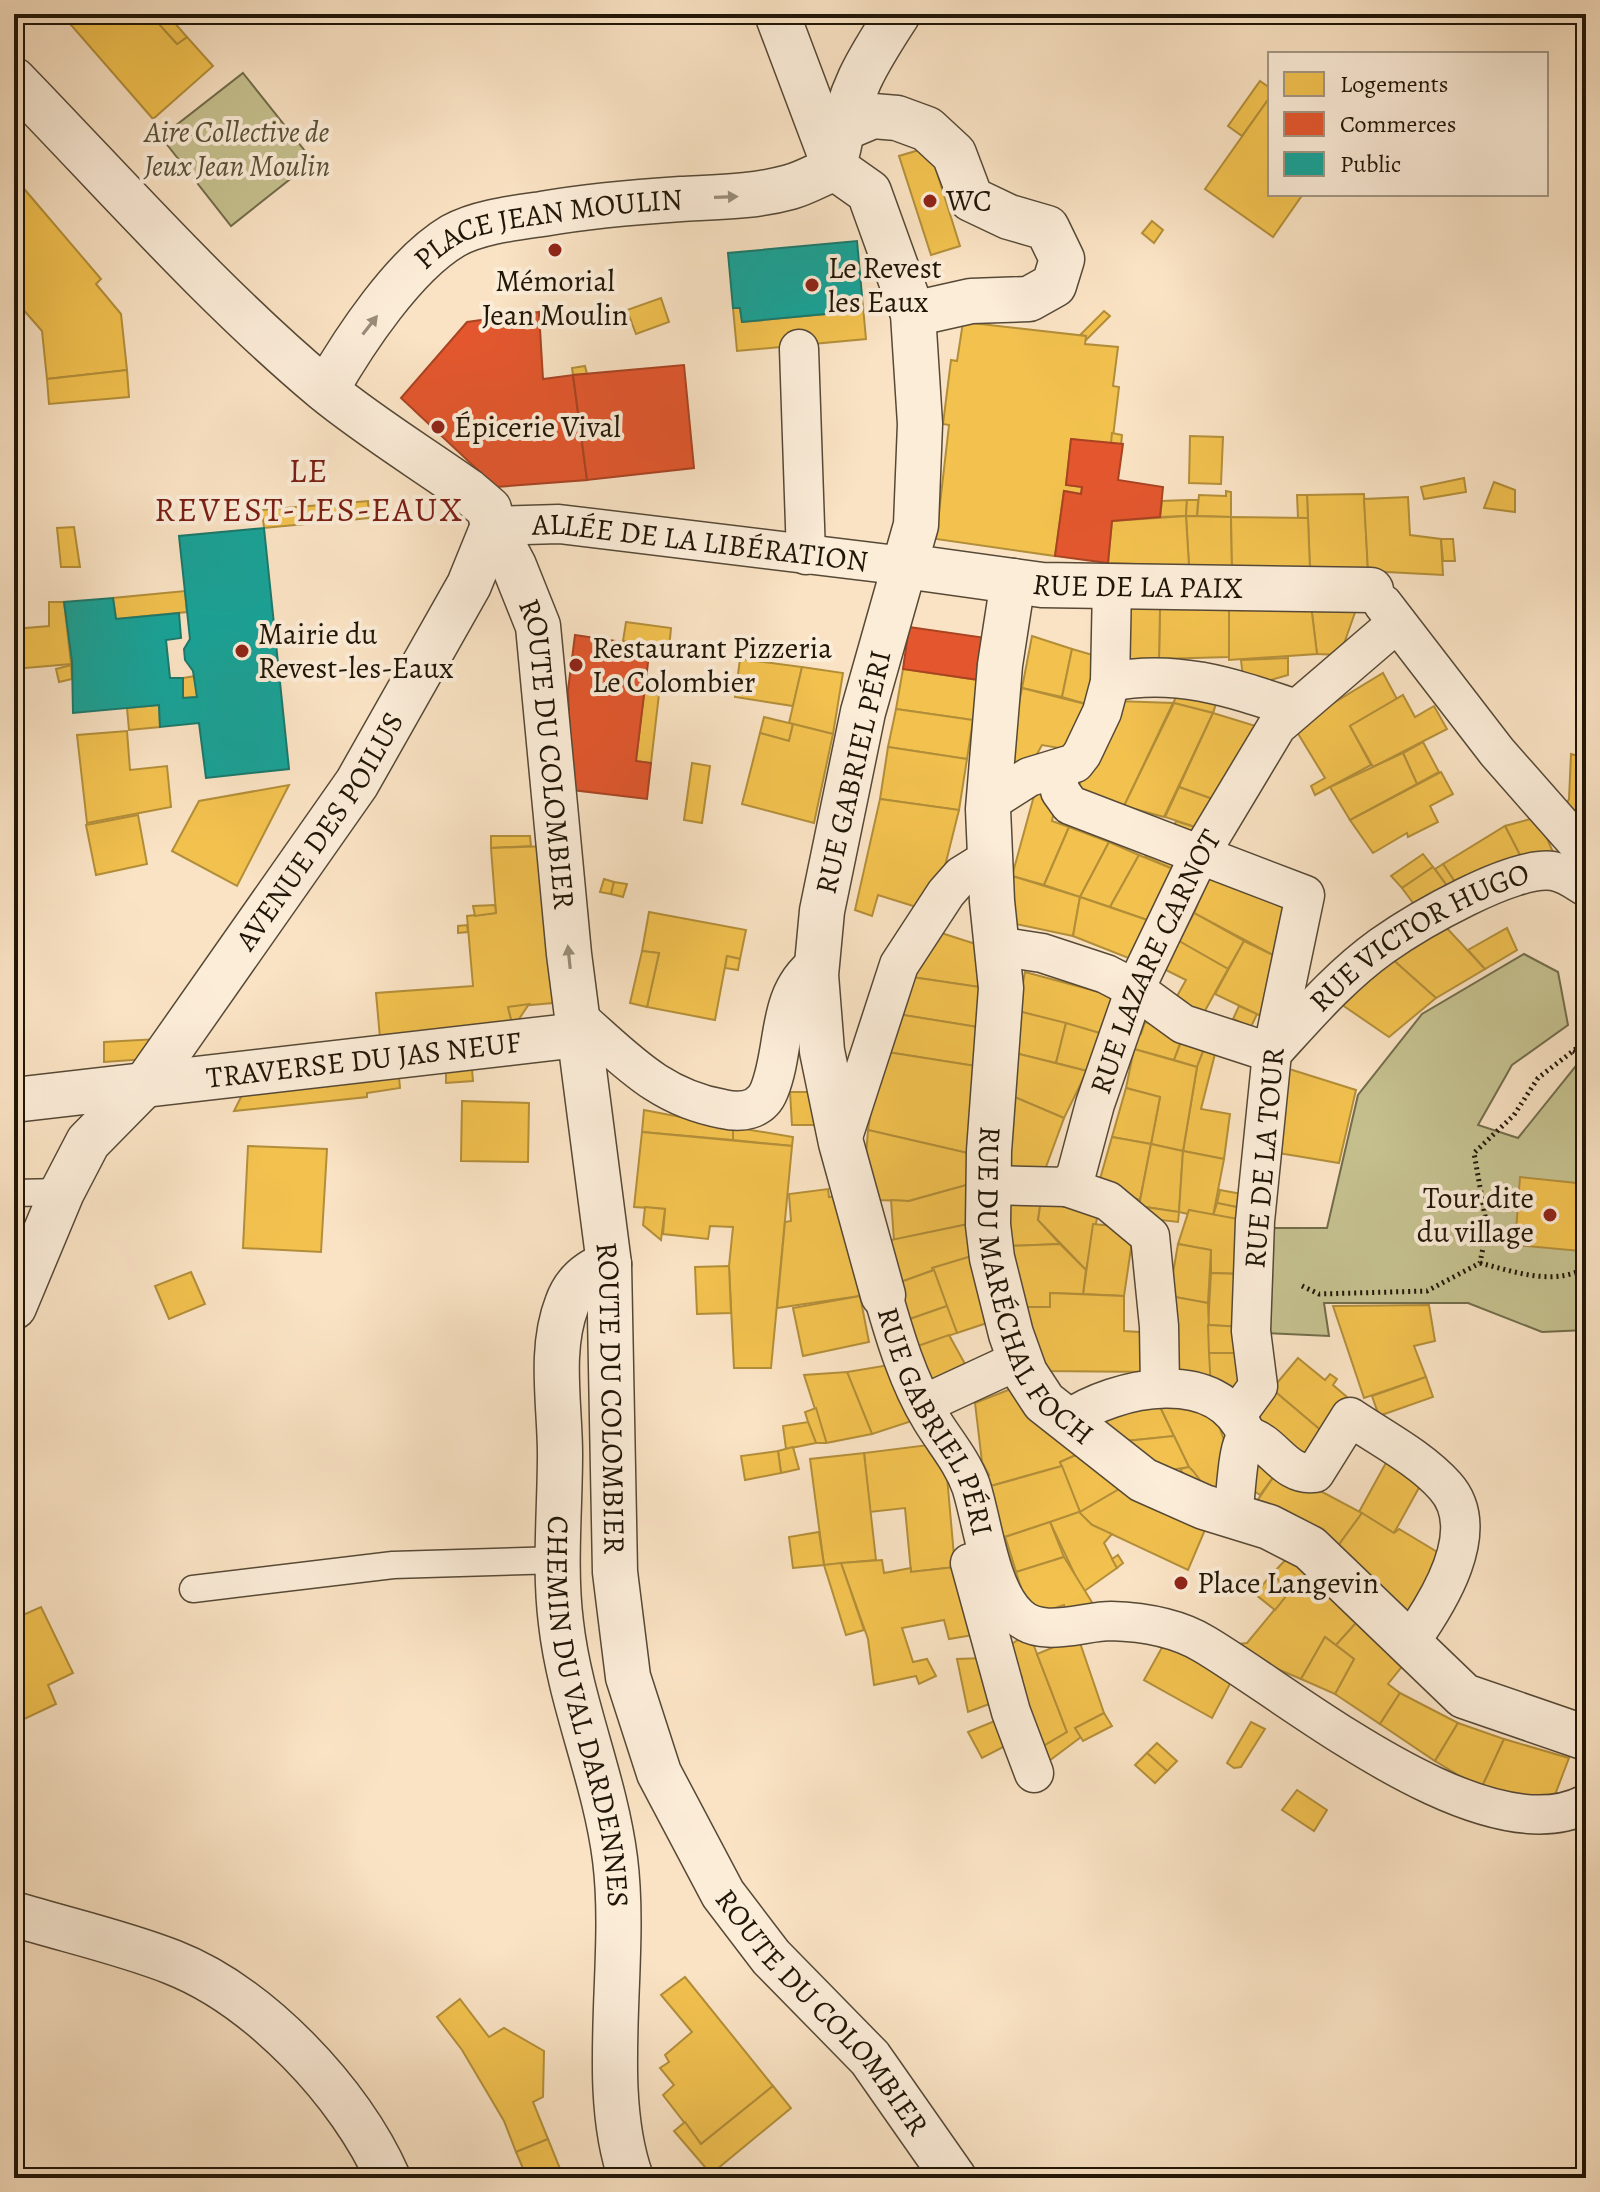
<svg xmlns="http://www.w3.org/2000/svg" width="1600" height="2192" font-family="Alegreya,serif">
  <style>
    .green { fill: #c5c18f; stroke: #726c4b; stroke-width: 2 }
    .homes { fill: #f2c14e; stroke: #b38e39; stroke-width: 2 }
    .shops { fill: #e4572e; stroke: #a94422; stroke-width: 2 }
    .public { fill: #17a398; stroke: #1a796c; stroke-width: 2 }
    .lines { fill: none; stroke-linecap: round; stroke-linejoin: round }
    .service-casing { stroke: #564936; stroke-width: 29 }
    .pedestrian-casing { stroke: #564936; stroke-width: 41 }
    .minor-casing { stroke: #564936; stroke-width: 47 }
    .tertiary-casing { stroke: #564936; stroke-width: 47 }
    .path { stroke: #201607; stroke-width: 5; stroke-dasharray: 2 4; stroke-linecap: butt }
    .service { stroke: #fcedd9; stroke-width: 26 }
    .pedestrian { stroke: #fcedd9; stroke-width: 38 }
    .minor { stroke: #fcedd9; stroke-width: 44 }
    .tertiary { stroke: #fcedd9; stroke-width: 44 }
    .oneway { fill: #998c7a }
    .poi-dot { fill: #8f2418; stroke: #fcedd9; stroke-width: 3 }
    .labels { text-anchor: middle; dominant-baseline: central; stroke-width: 8; stroke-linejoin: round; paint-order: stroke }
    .park-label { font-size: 30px; font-style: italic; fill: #5a5237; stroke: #fcedd9 }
    .poi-label { font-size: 30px; fill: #201607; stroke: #fcedd9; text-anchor: start }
    .street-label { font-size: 30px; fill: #201607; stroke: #fcedd9 }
    .quarter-label { font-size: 34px; letter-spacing: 2px; fill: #7a1f14; stroke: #fcedd9 }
  </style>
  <rect width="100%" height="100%" fill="#fae3c4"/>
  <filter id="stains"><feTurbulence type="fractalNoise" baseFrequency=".0025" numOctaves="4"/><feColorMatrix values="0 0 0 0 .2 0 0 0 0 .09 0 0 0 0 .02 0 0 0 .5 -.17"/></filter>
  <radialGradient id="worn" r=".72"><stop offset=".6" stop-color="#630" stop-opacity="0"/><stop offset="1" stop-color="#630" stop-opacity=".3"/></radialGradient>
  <!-- green -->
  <g class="green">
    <path d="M243 73 313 161 231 226 161 137Z"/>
    <path d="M1524 954 1558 972 1568 1025 1512 1065 1478 1125 1518 1138 1579 1062 1586 1066V1330L1542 1332 1468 1303H1324L1329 1336 1265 1333 1264 1228H1327L1358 1095 1422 1014Z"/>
  </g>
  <!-- homes -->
  <g class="homes">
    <path d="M62 14H76L80 18 71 25Z"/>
    <path d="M76 14H150L177 44 187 37 213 66 153 119 71 25 80 18Z"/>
    <path d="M150 14H167L187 37 177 44Z"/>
    <path d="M1260 81 1270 88V97L1242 136 1228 126Z"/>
    <path d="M1270 97V194H1303L1273 237 1205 189Z"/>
    <path d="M929 147 960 246 931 255 899 156Z"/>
    <path d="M14 177 101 279 96 284 121 314 127 370 47 379 42 331 14 299Z"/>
    <path d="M1152 221 1163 230 1154 243 1142 233Z"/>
    <path d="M862 296 866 339 737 351 733 308H740L742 322 857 311 855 297Z"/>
    <path d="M661 298 669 322 636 334 627 310Z"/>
    <path d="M1104 311 1110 316 1084 342 1086 336 1080 335Z"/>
    <path d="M963 322 1086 336 1085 344 1118 347 1113 386 1119 387 1112 445 1071 439 1066 485 1082 487 1081 494 1064 491 1055 556 936 539 949 425 943 424 951 360 957 361Z"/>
    <path d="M585 366 587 374 573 375 572 368Z"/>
    <path d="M127 370 129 397 49 404 47 379Z"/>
    <path d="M1112 433 1122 435 1121 445 1111 443Z"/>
    <path d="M1190 436 1223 437 1221 484 1189 483Z"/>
    <path d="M1464 478 1466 492 1424 499 1421 487Z"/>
    <path d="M1494 482 1515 490V512L1484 508Z"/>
    <path d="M1226 491 1231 492V517L1197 516 1199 495 1226 496Z"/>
    <path d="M1364 494 1368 571 1310 570 1307 495Z"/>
    <path d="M1297 495H1307L1308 518H1298Z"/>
    <path d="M1408 497 1410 535 1441 539 1443 575 1368 571 1364 499Z"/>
    <path d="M1187 500 1186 516 1160 517 1162 501Z"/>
    <path d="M1187 500H1198L1197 516H1186Z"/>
    <path d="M368 501 369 518 264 528 262 510Z"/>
    <path d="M1186 516 1231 517 1232 567 1189 566Z"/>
    <path d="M1186 516 1189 566 1108 563 1112 521Z"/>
    <path d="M1231 517 1308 518 1310 570 1232 567Z"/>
    <path d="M74 527 80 567H61L57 528Z"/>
    <path d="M1441 539H1453L1455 561H1443Z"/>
    <path d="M185 591 187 612 116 619 113 598Z"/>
    <path d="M49 602H64L71 664 14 669V629L49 626Z"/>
    <path d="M1358 604 1340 655 1317 654 1311 605Z"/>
    <path d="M1311 605 1317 654 1229 660V606Z"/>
    <path d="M1229 606V657L1159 659 1160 608Z"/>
    <path d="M1126 608H1160L1159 659 1126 660Z"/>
    <path d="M626 622 671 628 669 649 623 641Z"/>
    <path d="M1032 636 1072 649 1062 697 1022 688Z"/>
    <path d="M1072 649 1103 658 1093 706 1062 697Z"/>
    <path d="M1288 658V675L1244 688 1241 660Z"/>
    <path d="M740 659 802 667 793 706 735 697Z"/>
    <path d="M71 665 72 679 59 682 56 669Z"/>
    <path d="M802 667 843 673 833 734 789 723Z"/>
    <path d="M903 669 979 680 973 720 896 709Z"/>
    <path d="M1383 673 1397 699 1350 726 1371 765 1315 795 1311 786 1325 778 1294 727Z"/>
    <path d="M195 676 197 697 183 698V678Z"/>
    <path d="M1182 687 1217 701 1213 713 1173 703Z"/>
    <path d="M1022 688 1093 706 1071 750 1042 745 1031 765 1007 762Z"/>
    <path d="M644 692 659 694 651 763 636 761Z"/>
    <path d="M1403 695 1415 717 1434 706 1447 729 1373 767 1350 726Z"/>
    <path d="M1116 701 1173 703 1124 806 1075 795Z"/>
    <path d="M1174 703 1213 713 1164 817 1124 806Z"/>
    <path d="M159 705 160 727 129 730 127 708Z"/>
    <path d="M896 709 973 720 967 759 888 747Z"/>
    <path d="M1213 713 1259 727 1221 802 1179 787Z"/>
    <path d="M764 717 793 724 789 741 760 733Z"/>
    <path d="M793 724 833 734 814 823 742 804 760 733 789 741Z"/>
    <path d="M127 731 130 770 167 766 171 807 87 823 77 735Z"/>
    <path d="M1423 742 1439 772 1417 784 1403 753Z"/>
    <path d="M888 747 967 759 959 810 880 799Z"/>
    <path d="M1403 753 1417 784 1350 820 1330 787Z"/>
    <path d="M1571 754 1586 758V823L1561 813 1569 799Z"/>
    <path d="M692 763 710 766 702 823 684 820Z"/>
    <path d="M1441 772 1453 794 1430 806 1438 822 1408 837 1407 833 1373 853 1350 820Z"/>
    <path d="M289 785 237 886 172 851 199 801Z"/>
    <path d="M1179 787 1221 802 1207 831 1165 817Z"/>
    <path d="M1035 792 1053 798 1056 801 1052 821 1069 827 1044 885 1012 876Z"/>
    <path d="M880 799 959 810 944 870 926 910 878 895 872 916 855 910Z"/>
    <path d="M138 815 147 864 96 875 86 825Z"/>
    <path d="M1538 817 1555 857 1523 861 1505 826Z"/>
    <path d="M1176 821 1207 831 1172 833Z"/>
    <path d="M1505 826 1523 861 1461 891 1443 864Z"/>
    <path d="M1069 827 1109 842 1080 897 1044 885Z"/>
    <path d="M491 836H530L531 846 491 848Z"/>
    <path d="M1109 842 1139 855 1110 907 1080 897Z"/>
    <path d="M547 846 553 1003 508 1007 513 1027 380 1038 376 993 473 986 467 916 496 913 491 848Z"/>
    <path d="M1150 847 1182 859 1178 871 1145 857Z"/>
    <path d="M1423 854 1433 867 1402 888 1391 876Z"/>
    <path d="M1139 855 1178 871 1153 922 1110 907Z"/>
    <path d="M1215 862 1292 911 1277 957 1194 913Z"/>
    <path d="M1443 864 1461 891 1453 894 1435 869Z"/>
    <path d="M1433 867 1453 894 1419 911 1402 888Z"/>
    <path d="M1012 876 1080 897 1073 936 1011 923Z"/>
    <path d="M604 879 614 882 611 894 600 892Z"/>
    <path d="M614 882 627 884 623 897 611 894Z"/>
    <path d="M1080 897 1153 922 1141 963 1073 936Z"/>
    <path d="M495 905 496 913 475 916 473 906Z"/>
    <path d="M649 912 746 930 740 959 727 956 715 1020 647 1007 659 953 642 951Z"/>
    <path d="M1194 913 1244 941 1228 969 1179 941Z"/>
    <path d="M1443 924 1485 969 1436 998 1391 958Z"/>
    <path d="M467 925 468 932 458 933V926Z"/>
    <path d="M1507 928 1517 950 1485 969 1468 950Z"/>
    <path d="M932 930 985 947 986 988 905 976Z"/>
    <path d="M1179 941 1228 969 1201 1018 1172 1005 1186 980 1164 969Z"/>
    <path d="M1244 941 1277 957 1265 1018 1215 994Z"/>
    <path d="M642 951 659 953 647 1007 630 1003Z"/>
    <path d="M727 956 740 959 738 970 725 968Z"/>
    <path d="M1391 958 1436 998 1389 1037 1335 1000Z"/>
    <path d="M1025 972 1114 996 1103 1034 1018 1011Z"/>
    <path d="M905 976 986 988 984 1028 897 1014Z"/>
    <path d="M529 1004 517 1022 512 1023 508 1007Z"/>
    <path d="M1239 1006 1257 1014 1251 1027 1233 1019Z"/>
    <path d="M1018 1011 1066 1023 1056 1063 1011 1052Z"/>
    <path d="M897 1014 984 1028 982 1067 887 1052Z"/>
    <path d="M1145 1022 1183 1035 1174 1060 1134 1049 1136 1032 1141 1034Z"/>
    <path d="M1066 1023 1103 1034 1087 1071 1056 1063Z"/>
    <path d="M1183 1037 1205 1046 1197 1067 1174 1060Z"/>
    <path d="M158 1039 147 1059 104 1062V1042Z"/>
    <path d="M1206 1044 1217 1046 1201 1109 1230 1114 1224 1159 1183 1151 1197 1067Z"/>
    <path d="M1134 1049 1197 1067 1183 1151 1151 1144 1160 1097 1126 1088Z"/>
    <path d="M887 1052 982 1067 972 1154 868 1130 874 1091Z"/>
    <path d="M1011 1052 1087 1071 1064 1118 1010 1095Z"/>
    <path d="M471 1058 473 1081 446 1083V1061Z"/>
    <path d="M398 1066 400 1088 367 1093V1097L234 1111 249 1081Z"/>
    <path d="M1286 1068 1356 1090 1339 1163 1272 1152Z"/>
    <path d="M1126 1088 1160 1097 1151 1144 1112 1137Z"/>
    <path d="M790 1092H814L816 1125H792Z"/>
    <path d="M1010 1095 1064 1118 1043 1175 1001 1163Z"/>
    <path d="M462 1101 529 1103 528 1162 461 1161Z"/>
    <path d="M644 1110 733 1127V1140L642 1132Z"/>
    <path d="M733 1127 793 1137 792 1146 733 1140Z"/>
    <path d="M868 1130 972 1154 970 1184 909 1201 876 1200 864 1182Z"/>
    <path d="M642 1132 792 1146 771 1368H734L729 1266 733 1227 710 1226 708 1239 663 1234 665 1209 634 1207Z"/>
    <path d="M1112 1137 1151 1144 1140 1200 1098 1186Z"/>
    <path d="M1151 1144 1183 1151 1179 1212 1139 1206Z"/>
    <path d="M248 1146 327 1149 321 1252 243 1248Z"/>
    <path d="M1183 1151 1224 1159 1213 1216 1189 1210 1188 1214 1179 1212Z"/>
    <path d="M1520 1177 1586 1184 1580 1251 1515 1245Z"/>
    <path d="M970 1184 973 1223 894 1240 891 1200 909 1201Z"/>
    <path d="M828 1189 829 1197 843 1195 850 1213 860 1296 777 1308 785 1222 791 1221 789 1194Z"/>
    <path d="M1220 1190 1253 1196 1251 1210 1217 1203Z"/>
    <path d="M1041 1200 1038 1220 1060 1244 1006 1246 1000 1202Z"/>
    <path d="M1041 1200 1099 1209 1086 1270 1038 1220Z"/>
    <path d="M1217 1203 1251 1210 1249 1221 1213 1216Z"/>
    <path d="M645 1207 665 1209 661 1240 643 1225Z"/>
    <path d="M1145 1207 1179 1212 1178 1222 1143 1218Z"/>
    <path d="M1189 1210 1249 1221 1242 1274 1211 1273V1250L1178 1244Z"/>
    <path d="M973 1223 975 1255 895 1284 891 1240Z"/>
    <path d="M1093 1224 1134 1228 1124 1296 1083 1294Z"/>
    <path d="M1060 1244 1086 1270 1083 1294 1050 1293V1307H1019L1006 1246Z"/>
    <path d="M1178 1244 1211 1250 1208 1303 1169 1296Z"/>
    <path d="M975 1255 996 1320 957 1333 932 1268Z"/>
    <path d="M729 1266 731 1313 697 1314 695 1267Z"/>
    <path d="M934 1270 947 1306 907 1320 895 1284Z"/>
    <path d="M191 1272 205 1304 169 1319 155 1286Z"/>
    <path d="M1211 1273 1242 1274 1244 1327 1208 1325Z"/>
    <path d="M1050 1293 1124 1296V1331L1155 1333 1153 1372 1040 1371 1019 1307H1050Z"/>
    <path d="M860 1296 869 1342 803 1356 793 1308Z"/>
    <path d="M1170 1296 1208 1303 1211 1388 1167 1374Z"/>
    <path d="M1429 1305 1435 1341 1414 1346 1426 1377 1364 1398 1333 1306Z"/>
    <path d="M947 1306 957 1333 915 1347 907 1320Z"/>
    <path d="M1208 1325 1244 1327V1353H1209Z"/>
    <path d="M949 1335 969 1371 931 1391 915 1347Z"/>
    <path d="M1209 1353H1244L1251 1390 1211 1388Z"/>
    <path d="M1298 1358 1325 1380 1330 1374 1337 1379 1333 1385 1347 1397 1324 1433 1272 1389Z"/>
    <path d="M895 1364 918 1419 872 1434 847 1372Z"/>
    <path d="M847 1372 872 1434 826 1443 804 1375Z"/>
    <path d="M1426 1377 1433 1397 1379 1416 1372 1396Z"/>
    <path d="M1021 1385 1046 1432 1061 1428 1076 1455 1060 1462 1062 1466 980 1489 978 1478 989 1475 982 1462 975 1403Z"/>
    <path d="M1272 1389 1324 1433 1303 1463 1252 1416Z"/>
    <path d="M1155 1396 1174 1436 1116 1442 1095 1421Z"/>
    <path d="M1155 1396 1214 1412 1228 1451 1227 1483 1209 1492 1191 1472Z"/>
    <path d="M816 1408 826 1441V1443H816L808 1422 805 1412Z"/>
    <path d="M808 1422 816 1443 786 1449 783 1426Z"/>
    <path d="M1174 1436 1189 1467 1165 1471 1116 1442Z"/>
    <path d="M944 1443 955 1567 911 1572 905 1508 870 1512 864 1453Z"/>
    <path d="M793 1447 799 1469 781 1473 778 1451Z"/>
    <path d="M1257 1448 1279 1469 1260 1495 1251 1489Z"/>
    <path d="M778 1451 781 1473 745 1480 741 1456Z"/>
    <path d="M864 1453 876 1560 824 1565 810 1459Z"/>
    <path d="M1076 1455 1121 1488 1080 1512 1060 1462Z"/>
    <path d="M1387 1461 1421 1484 1394 1533 1359 1512Z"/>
    <path d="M1062 1466 1080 1512 1005 1537 997 1534 980 1489Z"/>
    <path d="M1189 1467 1193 1471 1209 1492 1193 1488 1180 1469Z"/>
    <path d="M1279 1469 1362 1513 1335 1550 1257 1501Z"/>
    <path d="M1121 1488 1207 1525 1188 1570 1092 1525 1081 1515 1080 1512Z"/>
    <path d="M1079 1512 1092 1525 1112 1534 1104 1543 1117 1568 1083 1592 1050 1522Z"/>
    <path d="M1362 1513 1394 1533 1399 1529 1444 1556 1404 1625 1335 1550Z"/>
    <path d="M1050 1522 1064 1557 1016 1572 1005 1537Z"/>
    <path d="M819 1532 824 1565 793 1568 789 1537Z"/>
    <path d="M1005 1537 1016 1572 1004 1575 992 1540Z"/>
    <path d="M1294 1551 1365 1613 1336 1645 1325 1637 1301 1679 1275 1668 1238 1644 1247 1643 1290 1591 1272 1574Z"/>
    <path d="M1118 1555 1123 1563 1117 1568 1112 1559Z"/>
    <path d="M1064 1557 1098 1612 1067 1616 1064 1605 1030 1616 1016 1572Z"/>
    <path d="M882 1560 884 1573 911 1568V1572L955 1567 979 1634 949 1639 944 1620 902 1628 913 1662 927 1659 936 1676 919 1684 916 1676 874 1685 868 1639 841 1563Z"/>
    <path d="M841 1563 864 1630 846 1635 824 1565Z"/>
    <path d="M1272 1574 1290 1591 1275 1610 1255 1594Z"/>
    <path d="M41 1607 73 1673 48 1685 56 1704 20 1721 14 1709V1619Z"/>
    <path d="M1365 1613 1412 1654 1388 1684 1400 1693 1380 1724 1335 1694 1354 1659 1336 1645Z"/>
    <path d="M1029 1633 1067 1732 1035 1751 1011 1683 1022 1677 1005 1648Z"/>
    <path d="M1078 1637 1104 1713 1075 1728 1081 1737 1041 1767 1035 1751 1067 1732 1037 1654Z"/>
    <path d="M1325 1637 1354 1659 1335 1694 1301 1679Z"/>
    <path d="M1165 1642 1232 1680 1212 1718 1144 1680Z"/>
    <path d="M984 1658 992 1703 968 1712 957 1659Z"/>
    <path d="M1400 1693 1458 1723 1435 1761 1380 1724Z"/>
    <path d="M1104 1713 1112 1726 1083 1741 1075 1728Z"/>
    <path d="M997 1720 1009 1744 982 1758 968 1732Z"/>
    <path d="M1251 1722 1265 1729 1241 1767 1234 1768 1227 1763Z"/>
    <path d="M1458 1723 1504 1739 1481 1789 1435 1761Z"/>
    <path d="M1504 1739 1569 1758 1553 1800 1481 1789Z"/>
    <path d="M1157 1743 1177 1761 1167 1771 1147 1753Z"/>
    <path d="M1147 1753 1167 1771 1155 1783 1135 1765Z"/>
    <path d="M1297 1790 1327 1810 1314 1831 1282 1810Z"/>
    <path d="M1583 1831H1586V1888Z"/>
    <path d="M685 1977 773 2086 701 2144 663 2095 674 2085 660 2068 669 2062 665 2055 692 2032 661 1995Z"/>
    <path d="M460 1999 489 2037 504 2028 544 2051 543 2097 533 2102 548 2139 516 2152 504 2121 462 2050 437 2017Z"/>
    <path d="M773 2086 791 2108 711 2174 674 2131 685 2122 701 2144Z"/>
    <path d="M548 2139 563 2176 527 2178 516 2152Z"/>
  </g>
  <!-- shops -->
  <g class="shops">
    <path d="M539 312 543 379 573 375 587 480 496 487 401 398 467 322Z"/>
    <path d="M684 365 694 468 587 480 573 375Z"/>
    <path d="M1071 439 1123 444 1118 480 1163 487 1160 517 1112 521 1108 563 1055 556 1064 491 1081 494 1082 487 1066 485Z"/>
    <path d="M909 627 986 638 979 680 903 669Z"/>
    <path d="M575 635 650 646 636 761 651 763 647 799 572 790 568 690Z"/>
  </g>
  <!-- public -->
  <g class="public">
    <path d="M857 241 862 296 855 297 857 311 742 322 740 308H733L728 253Z"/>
    <path d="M264 528 289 769 206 778 199 723 160 727 159 705 73 713 72 661 64 602 113 598 116 619 179 613 181 638 166 640 170 678H183V698L197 697 193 671 185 660 184 649 190 639 179 536Z"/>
  </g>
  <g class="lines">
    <!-- service casing -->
    <g class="service-casing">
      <g id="service">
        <path d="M14 1193 62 1192"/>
        <path d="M193 1589 393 1565 559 1560"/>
      </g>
    </g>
    <!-- pedestrian casing -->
    <g class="pedestrian-casing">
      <g id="pedestrian">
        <path d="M799 349 806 555"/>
        <path id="s1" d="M493 526 559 524 905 566"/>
        <path d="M1383 604 1497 752 1586 853"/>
        <path d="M1110 682C1177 668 1233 688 1296 709"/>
        <path d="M1057 769 1060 791 1070 805 1305 895 1272 1053 1255 1221 1251 1331 1258 1386 1236 1416"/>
        <path d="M988 803 1029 777 1075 763 1082 754 1102 712 1110 682 1112 586"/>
        <path id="s2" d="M996 946 1042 953 1106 974 1135 989 1183 1024 1272 1053C1306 1016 1340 976 1382 946 1416 922 1513 865 1553 871 1566 873 1576 881 1586 887"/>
        <path d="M576 1016C625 1058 657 1097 723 1109 741 1113 761 1111 769 1091 787 1047 775 996 816 964"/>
        <path d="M841 1143 899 965 946 893 961 876 990 858"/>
        <path id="s3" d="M988 1185 1067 1187 1076 1175 1095 1104 1135 989 1199 856 1277 726 1397 623"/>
        <path d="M1067 1187 1108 1201 1150 1236 1159 1326 1160 1386"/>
        <path id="s4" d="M883 1295C895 1337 908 1381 931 1419 945 1442 962 1461 971 1486 983 1523 989 1589 1018 1616 1041 1639 1083 1621 1111 1621 1144 1622 1176 1627 1204 1644 1292 1696 1484 1857 1586 1804"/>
        <path d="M924 1404 1019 1360"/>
        <path d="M1067 1420C1116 1386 1219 1365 1247 1436"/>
        <path d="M1233 1515C1236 1498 1237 1444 1247 1436 1274 1442 1284 1477 1315 1473L1350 1417C1381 1438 1420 1458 1445 1486 1485 1530 1437 1604 1410 1642"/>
        <path d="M970 1563 1011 1712 1034 1773"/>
      </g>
    </g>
    <!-- minor casing -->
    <g class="minor-casing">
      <g id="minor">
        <path d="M777 14 835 168 869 192 913 314 920 424 916 525 863 712 822 911 816 975 822 1051 841 1143 883 1295"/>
        <path d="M14 80C115 184 212 295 324 389 369 426 420 457 468 491L489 509 493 526"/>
        <path d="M842 129 873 116 897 118 927 129 954 154 971 199 1009 217 1047 228 1062 259 1054 285 1029 299 971 301 913 314"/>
        <path d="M838 150C849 91 866 63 898 14"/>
        <path id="s5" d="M326 390C354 341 404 265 453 236 478 222 514 218 542 214 588 206 634 202 681 199 718 197 754 197 790 187 805 183 820 174 835 168"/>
        <path id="s6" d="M905 566 1042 585 1371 590"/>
        <path id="s7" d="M1013 581 1000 665 988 809 992 901 1001 988 989 1151 988 1225 992 1258 1011 1334 1025 1373 1044 1402 1143 1480 1204 1507 1269 1527 1310 1548 1464 1696 1586 1738"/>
        <path id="s8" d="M14 1100 578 1035"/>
        <path id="s9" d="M609 1264C589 1271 574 1284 567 1304 549 1350 560 1406 560 1454 560 1510 554 1568 561 1623 570 1703 605 1779 615 1859 628 1960 598 2086 631 2178"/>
      </g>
    </g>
    <!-- tertiary casing -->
    <g class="tertiary-casing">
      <g id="tertiary">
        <path id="s10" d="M493 526 514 566 538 626 569 954 609 1264 615 1572 628 1677 659 1773 723 1894 771 1957 870 2058 954 2178"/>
        <path id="s11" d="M14 1307 62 1192 88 1142 148 1081 357 783 469 585 493 526"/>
        <path d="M14 1914C66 1930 121 1942 172 1962 259 1996 351 2093 388 2178"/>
      </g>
    </g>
    <!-- path -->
    <g class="path">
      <path d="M1573 1051 1586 1057"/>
      <path d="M1480 1263C1516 1272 1552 1286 1586 1268"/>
      <path d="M1302 1286 1319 1294 1427 1291 1480 1263 1487 1227 1474 1153 1514 1115 1538 1078 1586 1041"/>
    </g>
    <!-- service -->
    <use href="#service" class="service"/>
    <!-- pedestrian -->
    <use href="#pedestrian" class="pedestrian"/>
    <!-- minor -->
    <use href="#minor" class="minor"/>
    <!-- tertiary -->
    <use href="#tertiary" class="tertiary"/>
  </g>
  <!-- one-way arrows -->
  <defs><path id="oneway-solid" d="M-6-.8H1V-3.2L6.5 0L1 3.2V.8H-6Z" transform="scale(2)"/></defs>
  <g class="oneway">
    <use href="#oneway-solid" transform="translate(726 197) rotate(-2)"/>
    <use href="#oneway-solid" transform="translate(370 325) rotate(-52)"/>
    <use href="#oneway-solid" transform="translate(569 957) rotate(-96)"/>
  </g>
  <!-- markers -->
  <g class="poi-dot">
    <circle cx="930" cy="201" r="8"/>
    <circle cx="555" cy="250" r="8"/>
    <circle cx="812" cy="285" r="8"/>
    <circle cx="438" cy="427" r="8"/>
    <circle cx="242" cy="651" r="8"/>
    <circle cx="576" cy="665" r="8"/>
    <circle cx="1550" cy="1215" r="8"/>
    <circle cx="1181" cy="1583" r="8"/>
  </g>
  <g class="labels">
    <!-- park labels -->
    <g class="park-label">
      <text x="237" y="132">Aire Collective de<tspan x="237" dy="34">Jeux Jean Moulin</tspan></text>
    </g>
    <!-- poi labels -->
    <g class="poi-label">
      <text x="946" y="201">WC</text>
      <text x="828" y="268">Le Revest<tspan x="828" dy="34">les Eaux</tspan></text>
      <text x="555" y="281" text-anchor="middle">Mémorial<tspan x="555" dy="34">Jean Moulin</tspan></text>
      <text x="454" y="427">Épicerie Vival</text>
      <text x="258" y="634">Mairie du<tspan x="258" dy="34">Revest-les-Eaux</tspan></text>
      <text x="592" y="648">Restaurant Pizzeria<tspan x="592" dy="34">Le Colombier</tspan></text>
      <text x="1534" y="1198" text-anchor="end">Tour dite<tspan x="1534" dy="34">du village</tspan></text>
      <text x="1197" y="1583">Place Langevin</text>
    </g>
    <!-- street labels -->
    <g class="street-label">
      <text stroke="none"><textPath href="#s5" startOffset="296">PLACE JEAN MOULIN</textPath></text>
      <text stroke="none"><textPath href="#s1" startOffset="208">ALLÉE DE LA LIBÉRATION</textPath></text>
      <text stroke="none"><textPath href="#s6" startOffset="234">RUE DE LA PAIX</textPath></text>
      <text stroke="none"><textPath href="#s10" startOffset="238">ROUTE DU COLOMBIER</textPath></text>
      <text transform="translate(853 772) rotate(-77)">RUE GABRIEL PÉRI</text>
      <text stroke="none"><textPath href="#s11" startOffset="570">AVENUE DES POILUS</textPath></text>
      <text stroke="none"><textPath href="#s2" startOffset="490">RUE VICTOR HUGO</textPath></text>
      <text stroke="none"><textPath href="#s3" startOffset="322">RUE LAZARE CARNOT</textPath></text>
      <text stroke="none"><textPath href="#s8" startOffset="352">TRAVERSE DU JAS NEUF</textPath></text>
      <text transform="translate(1264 1158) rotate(-85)">RUE DE LA TOUR</text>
      <text stroke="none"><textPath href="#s7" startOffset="720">RUE DU MARÉCHAL FOCH</textPath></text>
      <text stroke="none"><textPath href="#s10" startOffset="886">ROUTE DU COLOMBIER</textPath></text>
      <text stroke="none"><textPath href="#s4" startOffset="138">RUE GABRIEL PÉRI</textPath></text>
      <text stroke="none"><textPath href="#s9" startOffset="472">CHEMIN DU VAL DARDENNES</textPath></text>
      <text stroke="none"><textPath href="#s10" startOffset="1558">ROUTE DU COLOMBIER</textPath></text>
    </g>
    <!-- quarter labels -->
    <g class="quarter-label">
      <text x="309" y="470">LE<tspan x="309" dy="39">REVEST-LES-EAUX</tspan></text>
    </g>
  </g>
  <!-- margin -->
  <rect width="1600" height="2192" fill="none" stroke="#fae3c4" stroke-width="48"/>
  <rect x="16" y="16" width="1568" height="2160" fill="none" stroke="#201607" stroke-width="4"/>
  <rect x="24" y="24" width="1552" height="2144" fill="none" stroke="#201607" stroke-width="2"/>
  <!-- legend -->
  <rect x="1268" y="52" width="280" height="144" fill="#fcedd9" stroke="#a49785" stroke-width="2"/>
  <rect x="1284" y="72" width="40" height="24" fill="#f2c14e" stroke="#a49785" stroke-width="2"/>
  <text x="1340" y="92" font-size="24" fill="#201607">Logements</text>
  <rect x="1284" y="112" width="40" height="24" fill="#e4572e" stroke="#a49785" stroke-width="2"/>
  <text x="1340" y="132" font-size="24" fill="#201607">Commerces</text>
  <rect x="1284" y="152" width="40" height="24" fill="#17a398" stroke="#a49785" stroke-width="2"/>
  <text x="1340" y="172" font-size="24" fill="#201607">Public</text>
  <rect width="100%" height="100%" filter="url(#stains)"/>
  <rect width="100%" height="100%" fill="url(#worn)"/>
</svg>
